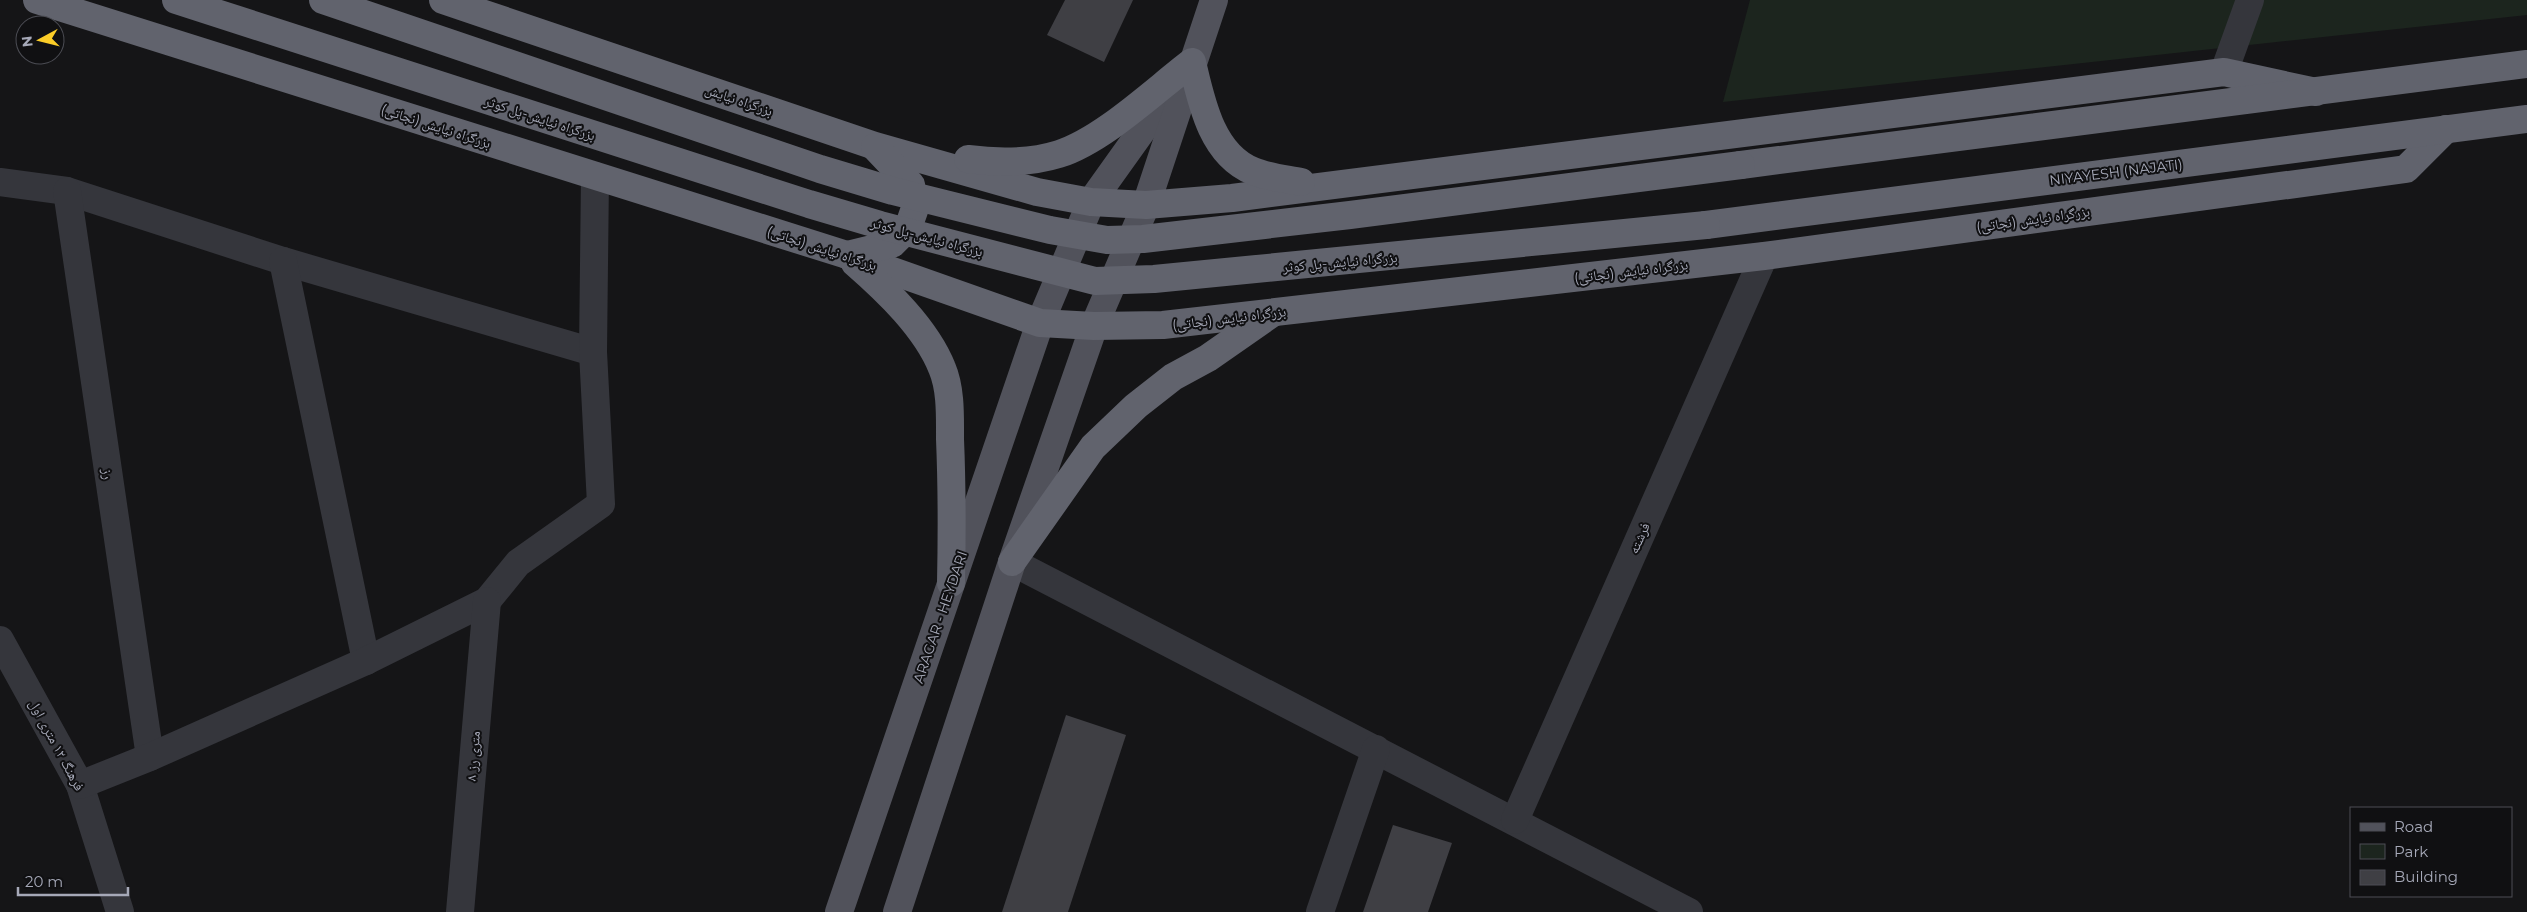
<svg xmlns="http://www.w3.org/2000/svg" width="2527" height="912" font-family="Montserrat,'Noto Naskh Arabic',sans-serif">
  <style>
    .green { fill: #1c251e }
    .building { fill: #3f3f44 }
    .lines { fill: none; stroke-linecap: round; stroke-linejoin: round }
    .street { stroke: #35363c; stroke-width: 28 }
    .primary { stroke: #51525b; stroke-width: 28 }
    .highway { stroke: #61636d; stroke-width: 28 }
    .highway-bridge { stroke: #61636d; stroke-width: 28 }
    .labels { text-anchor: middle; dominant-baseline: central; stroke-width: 4; stroke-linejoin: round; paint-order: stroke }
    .street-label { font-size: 14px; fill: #a6a9b8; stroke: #101012 }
  </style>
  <rect width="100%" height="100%" fill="#151517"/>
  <!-- green -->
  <path class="green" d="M1750 0H2527V15L1723 102Z"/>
  <!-- building -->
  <g class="building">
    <path d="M1065 0H1133L1104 62 1047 35Z"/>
    <path d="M1066 715 1126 735 1068 912H1002Z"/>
    <path d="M1393 825 1452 843 1428 912H1363Z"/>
  </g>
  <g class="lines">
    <!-- street -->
    <g class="street">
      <path d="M2224 72 2250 0"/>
      <path d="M0 182 67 191 283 261 593 352"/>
      <path d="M67 191 150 757"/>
      <path d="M283 261 366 661"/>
      <path d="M1012 562 1689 912"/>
      <path d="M0 640 80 785 120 912"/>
      <path d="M80 785 150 757 366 661 487 601 518 563 601 504 593 352 595 176"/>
      <path d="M1515 820 1764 256"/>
      <path d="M460 912 487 601"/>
      <path d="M1320 912 1376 749"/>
    </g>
    <!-- primary -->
    <g class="primary">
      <path d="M839 912 1040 323 1091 202 1176 83"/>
      <path d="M897 912 1012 562 1094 326 1146 205 1214 0"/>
    </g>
    <!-- highway -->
    <g class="highway">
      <path d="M37 0 847 255 1040 323 1094 326 1163 325 1764 256 2406 169 2446 129"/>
      <path d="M443 0 875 146 1037 192 1091 202 1146 205 1232 198 2224 72 2316 92"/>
      <path d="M968 159C998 163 1030 163 1059 154 1103 140 1154 91 1192 62 1201 100 1211 154 1253 171 1267 177 1286 179 1301 182"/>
      <path d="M1741 165 2527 64"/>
      <path d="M1706 225 2527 119"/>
      <path d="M847 255 892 244 908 228 915 208 911 185 875 147"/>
      <path d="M855 263C887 291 926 328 942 368 951 389 950 416 950 439 952 487 952 535 951 583"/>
      <path d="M1012 562 1093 447 1136 406 1173 377 1208 358 1271 314"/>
    </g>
    <!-- highway-bridge -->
    <g class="highway-bridge">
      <path d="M176 0 809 204 880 225 1095 281 1154 279 1706 225"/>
      <path d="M323 0 820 169 893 191 1050 230 1107 240 1143 239 1350 215 1741 165"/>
    </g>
  </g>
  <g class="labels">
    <!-- street labels -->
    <g class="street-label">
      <text transform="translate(739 100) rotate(19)">بزرگراه نیایش</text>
      <text transform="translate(540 118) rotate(18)">بزرگراه نیایش-پل کوثر</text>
      <text transform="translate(436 126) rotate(18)">بزرگراه نیایش (نجاتی)</text>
      <text transform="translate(2116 172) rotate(-7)">NIYAYESH (NAJATI)</text>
      <text transform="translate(2033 219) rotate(-8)">بزرگراه نیایش (نجاتی)</text>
      <text transform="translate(927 237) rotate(15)">بزرگراه نیایش-پل کوثر</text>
      <text transform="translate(822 248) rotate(18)">بزرگراه نیایش (نجاتی)</text>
      <text transform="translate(1340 262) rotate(-5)">بزرگراه نیایش-پل کوثر</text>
      <text transform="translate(1631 271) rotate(-7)">بزرگراه نیایش (نجاتی)</text>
      <text transform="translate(1229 318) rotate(-7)">بزرگراه نیایش (نجاتی)</text>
      <text transform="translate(108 474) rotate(82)">رز</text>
      <text transform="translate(1639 538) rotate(-66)">فرشته</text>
      <text transform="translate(940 617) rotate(-71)">ARAGAR - HEYDARI</text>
      <text transform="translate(57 745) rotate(62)">فرهنگ ۱۲ متری اول</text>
      <text transform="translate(473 756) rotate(-85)">۸ متری رز</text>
    </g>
  </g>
  <!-- legend -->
  <rect x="2350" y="807" width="162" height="90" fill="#101012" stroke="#4c4d54"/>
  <rect x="2360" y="823" width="25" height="8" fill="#51525b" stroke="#4c4d54"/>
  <text x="2394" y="832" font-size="15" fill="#a6a9b8">Road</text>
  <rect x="2360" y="844" width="25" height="15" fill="#1c251e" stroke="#4c4d54"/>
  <text x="2394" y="857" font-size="15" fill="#a6a9b8">Park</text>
  <rect x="2360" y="870" width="25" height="15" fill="#3f3f44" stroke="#4c4d54"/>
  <text x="2394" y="882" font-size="15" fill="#a6a9b8">Building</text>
  <!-- north arrow -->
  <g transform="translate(40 40) rotate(263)"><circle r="24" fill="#101012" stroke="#4c4d54"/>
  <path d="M0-4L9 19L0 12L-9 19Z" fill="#fbcd28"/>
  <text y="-8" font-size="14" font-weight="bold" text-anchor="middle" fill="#a6a9b8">N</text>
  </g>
  <!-- scale -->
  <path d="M18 887v8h110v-8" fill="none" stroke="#a6a9b8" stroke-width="2.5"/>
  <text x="25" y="887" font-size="15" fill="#a6a9b8" stroke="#101012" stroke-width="4" paint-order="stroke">20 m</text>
</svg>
